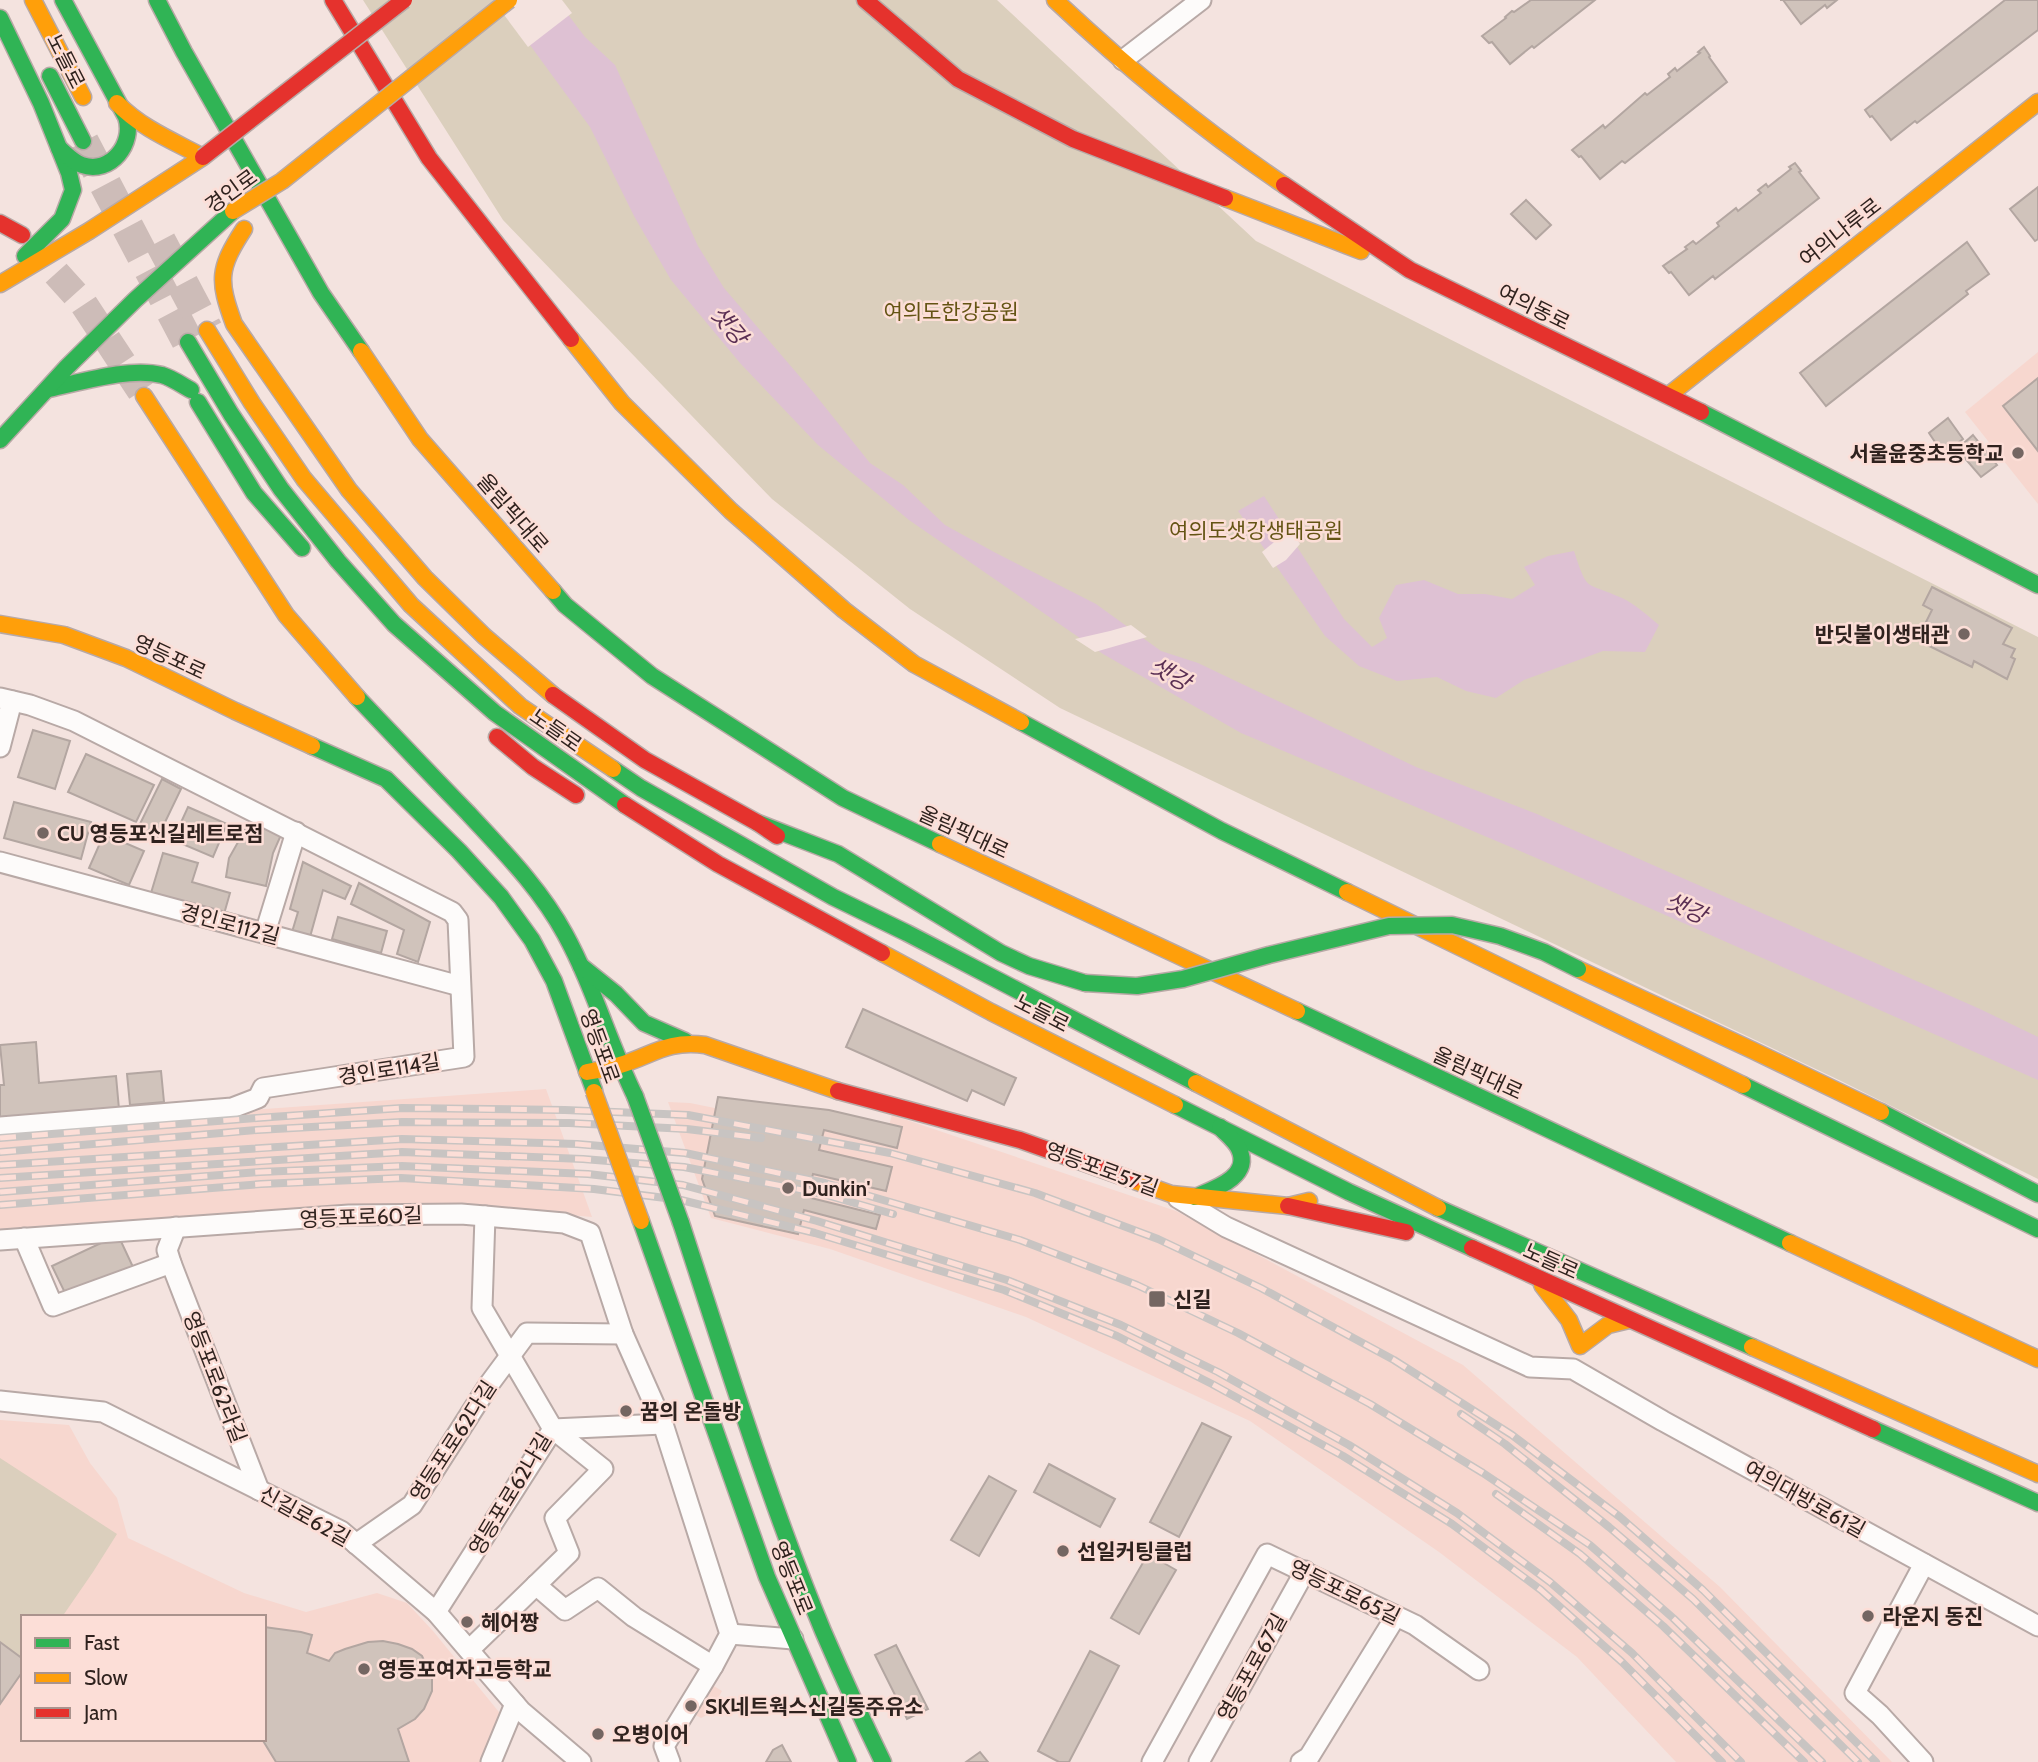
<svg xmlns="http://www.w3.org/2000/svg" width="2038" height="1762" font-family="Cabin,'Noto Sans KR',sans-serif">
  <style>
    .built { fill: #f7d7cf; fill-rule: evenodd }
    .green { fill: #dbcfbd }
    .water { fill: #dec1d3 }
    .pier { fill: #f4e3df }
    .building { fill: #d0c3bb; stroke: #b3a6a1; stroke-width: 2 }
    .lines { fill: none; stroke-linecap: round; stroke-linejoin: round }
    .secondary-tunnel { stroke: #cdbcb8; stroke-width: 28; stroke-dasharray: 28 14; stroke-linecap: butt }
    .primary-tunnel { stroke: #cdbcb8; stroke-width: 32; stroke-dasharray: 32 16; stroke-linecap: butt }
    .street-casing { stroke: #b8a9a6; stroke-width: 23 }
    .fast-casing { stroke: #b8a9a6; stroke-width: 19 }
    .slow-casing { stroke: #b8a9a6; stroke-width: 19 }
    .jam-casing { stroke: #b8a9a6; stroke-width: 19 }
    .street { stroke: #fdfbfa; stroke-width: 19 }
    .fast { stroke: #30b455; stroke-width: 16 }
    .slow { stroke: #ff9f0a; stroke-width: 16 }
    .jam { stroke: #e5322d; stroke-width: 16 }
    .rail-casing { stroke: #c8c4c2; stroke-width: 8 }
    .rail { stroke: #fcded7; stroke-width: 5; stroke-dasharray: 16; stroke-linecap: butt }
    .fast-bridge-casing { stroke: #b8a9a6; stroke-width: 19; stroke-linecap: butt }
    .slow-bridge-casing { stroke: #b8a9a6; stroke-width: 19; stroke-linecap: butt }
    .jam-bridge-casing { stroke: #b8a9a6; stroke-width: 19; stroke-linecap: butt }
    .fast-bridge { stroke: #30b455; stroke-width: 16 }
    .slow-bridge { stroke: #ff9f0a; stroke-width: 16 }
    .jam-bridge { stroke: #e5322d; stroke-width: 16 }
    .poi-dot { fill: #746662; stroke: #fcded7; stroke-width: 2.5 }
    .labels { text-anchor: middle; dominant-baseline: central; stroke-width: 5; stroke-linejoin: round; paint-order: stroke }
    .street-label { font-size: 21px; fill: #2f221e; stroke: #fcded7 }
    .park-label { font-size: 21px; fill: #645414; stroke: #fcded7 }
    .poi-label { font-size: 21px; font-weight: bold; fill: #2f221e; stroke: #fcded7; text-anchor: start }
    .water-label { font-size: 23px; font-style: italic; fill: #5a2f53; stroke: #fcded7 }
  </style>
  <rect width="100%" height="100%" fill="#f4e3df"/>
  <!-- built -->
  <g class="built">
    <path d="M2038 352V504L1965 412Z"/>
    <path d="M546 1089 592 1217 437 1203 255 1213 0 1230V1128Z"/>
    <path d="M668 1102 690 1103 884 1142 892 1115 1176 1211 1463 1365 1720 1587 1892 1762H1676L1577 1657 1439 1552 1250 1421 1026 1317 830 1249 711 1218Z"/>
    <path d="M0 1420 69 1425 90 1463 117 1498 128 1538 244 1593 306 1612 377 1593 407 1603 433 1631 503 1717 487 1762H0ZM23 1617H264V1739H23Z"/>
    <path d="M707 1682 722 1691 709 1714 701 1718 690 1712Z"/>
  </g>
  <!-- green -->
  <g class="green">
    <path d="M363 0H997L1256 241 2038 637V1179L1841 1081 1060 708 910 609 772 499 503 220Z"/>
    <path d="M0 1458 117 1534 93 1572 62 1617H23V1659L0 1642Z"/>
  </g>
  <!-- water -->
  <g class="water">
    <path d="M497 0H557L585 37 615 65 698 246 724 288 813 392 870 463 903 485 945 525 994 552 1096 604 1161 651 1198 663 1416 767 1537 814 1980 1009 2038 1037V1080L1534 857 1241 733 1103 654 909 520 818 445 740 363 671 280 634 216 590 127Z"/>
    <path d="M1264 496 1344 619 1372 647 1387 638 1379 618 1396 585 1424 580 1458 594H1485L1512 599 1535 585 1524 567 1548 556 1574 551C1588 594 1585 581 1622 598 1635 604 1648 616 1659 625L1645 652 1603 651 1524 680 1496 698 1466 691 1437 677 1397 681 1359 666 1325 636 1238 511Z"/>
  </g>
  <!-- pier -->
  <g class="pier">
    <path d="M493 0H562L572 13 528 47Z"/>
    <path d="M1290 529 1300 544 1286 560 1273 568 1262 552Z"/>
    <path d="M1131 625 1147 637 1095 652 1075 639 1110 631Z"/>
  </g>
  <!-- building -->
  <g class="building">
    <path d="M1531 0H1595L1534 48 1532 46 1510 64 1492 42 1489 43 1482 36 1506 18 1505 17 1512 11 1514 12Z"/>
    <path d="M1780 0H1837L1827 8 1825 5 1801 24 1783 0Z"/>
    <path d="M2005 0H2038V30L1917 123 1915 121 1891 140 1872 116 1870 117 1865 110Z"/>
    <path d="M1704 47 1710 56 1709 57 1727 82 1625 163 1622 161 1600 179 1581 156 1579 157 1572 150 1603 125 1605 128 1645 93 1647 95 1670 77 1668 74 1675 68 1677 71 1700 53 1698 52Z"/>
    <path d="M1795 163 1801 171 1799 172 1819 198 1715 279 1713 276 1689 295 1671 272 1669 273 1663 266 1687 249 1685 247 1693 241 1696 244 1719 226 1717 223 1736 208 1738 211 1761 193 1758 190 1766 184 1768 187 1791 169 1789 167Z"/>
    <path d="M2038 187V239L2035 241 2010 209Z"/>
    <path d="M1526 200 1551 225 1536 239 1511 214Z"/>
    <path d="M1967 242 1989 274 1966 291 1968 294 1826 406 1800 373Z"/>
    <path d="M2038 378V451L2003 406Z"/>
    <path d="M1948 418 1963 439 1943 454 1929 433Z"/>
    <path d="M1973 435 1997 465 1981 477 1957 449Z"/>
    <path d="M1932 587 2012 628 2003 644 2015 649 2011 657 2015 659 2007 679 1974 661 1972 667 1917 640 1932 610 1923 605Z"/>
    <path d="M33 730 70 741 55 789 18 777Z"/>
    <path d="M86 754 154 785 136 822 68 792Z"/>
    <path d="M162 779 181 789 156 841 136 832Z"/>
    <path d="M14 802 91 822 81 859 4 838Z"/>
    <path d="M188 807 227 824 213 857 173 840Z"/>
    <path d="M250 821 281 835 273 853 266 886 226 877 229 858Z"/>
    <path d="M104 834 144 851 129 885 89 868Z"/>
    <path d="M163 853 198 863 192 882 230 893 224 914 151 893Z"/>
    <path d="M303 862 351 886 345 899 323 890 310 937 292 932 298 912 290 909Z"/>
    <path d="M359 883 430 922 418 962 397 954 404 930 351 904Z"/>
    <path d="M338 917 387 931 381 953 332 939Z"/>
    <path d="M863 1009 1016 1078 1004 1105 972 1090 967 1101 846 1047Z"/>
    <path d="M36 1042 39 1083 116 1076 119 1109 0 1120V1085H4L0 1045Z"/>
    <path d="M161 1071 164 1102 130 1105 127 1074Z"/>
    <path d="M718 1097 829 1110 902 1127 897 1148 824 1130 819 1150 892 1167 886 1191 813 1174 807 1197 880 1215 876 1229 804 1210 798 1234 715 1216 702 1179Z"/>
    <path d="M118 1235 133 1267 67 1297 52 1266Z"/>
    <path d="M1202 1423 1231 1437 1179 1537 1150 1522Z"/>
    <path d="M1049 1464 1115 1499 1100 1527 1034 1492Z"/>
    <path d="M989 1476 1016 1491 979 1556 951 1540Z"/>
    <path d="M1148 1554 1176 1570 1139 1634 1111 1618Z"/>
    <path d="M264 1627 301 1632 312 1635 307 1653 329 1661 335 1653 345 1649 368 1642 383 1641 398 1644 412 1649 422 1656 432 1679V1691L424 1709 415 1719 398 1729 409 1762H276L262 1739H264Z"/>
    <path d="M0 1642 23 1659V1671L0 1704Z"/>
    <path d="M896 1645 928 1709 907 1719 875 1655Z"/>
    <path d="M1090 1651 1119 1666 1069 1762H1059L1038 1751Z"/>
    <path d="M782 1745 791 1762H766L773 1750Z"/>
    <path d="M980 1752 988 1762H966Z"/>
  </g>
  <g class="lines">
    <!-- secondary-tunnel -->
    <path class="secondary-tunnel" d="M28 242 83 303 141 391"/>
    <!-- primary-tunnel -->
    <g class="primary-tunnel">
      <path d="M83 142 188 342"/>
      <path d="M160 241 207 330"/>
    </g>
    <!-- street casing -->
    <g class="street-casing">
      <g id="street">
        <path d="M1123 60 1201 0"/>
        <path d="M0 698 30 705 74 721 452 912 458 920 464 1057 263 1088 258 1098 232 1108 0 1127"/>
        <path d="M0 747 12 701"/>
        <path d="M0 862 460 986"/>
        <path d="M265 933 296 832"/>
        <path d="M1178 1198 1226 1227 1530 1367 1573 1369 1663 1421 2038 1626"/>
        <path d="M176 1227 167 1250 171 1263 259 1490"/>
        <path d="M24 1238 53 1306 171 1263"/>
        <path d="M0 1240 349 1215 461 1214 485 1216 564 1223 590 1233 623 1334 663 1424 730 1634 713 1666 664 1746 670 1762"/>
        <path d="M0 1401 103 1412 341 1531 436 1612 521 1711 581 1762"/>
        <path d="M553 1429 663 1424"/>
        <path d="M356 1544 412 1505 490 1383 527 1333 623 1334"/>
        <path d="M536 1585 565 1610 598 1588 634 1617 713 1666"/>
        <path d="M436 1612 553 1429 482 1308 485 1216"/>
        <path d="M730 1634 793 1639"/>
        <path d="M469 1650 569 1553 555 1518 603 1469 553 1429"/>
        <path d="M491 1762 515 1704"/>
        <path d="M1152 1762 1267 1554 1415 1625 1479 1670"/>
        <path d="M1199 1762 1305 1571"/>
        <path d="M1301 1762 1309 1757 1396 1616"/>
        <path d="M1923 1762 1880 1715 1855 1693 1924 1564"/>
      </g>
    </g>
    <!-- fast casing -->
    <g class="fast-casing">
      <g id="fast">
        <path d="M157 0 184 52 321 293 361 351"/>
        <path d="M0 18 41 103 69 173 73 190 62 219 25 256"/>
        <path d="M50 76 83 141"/>
        <path d="M59 148C66 154 73 162 82 165 111 175 135 143 126 117L63 0"/>
        <path d="M188 342 231 414 281 489 338 561 394 624 495 713 625 805"/>
        <path d="M49 389C82 382 129 367 162 375 172 378 182 385 191 390"/>
        <path d="M198 402 254 493 302 548"/>
        <path d="M1701 412 2038 585"/>
        <path d="M0 440 67 367 135 300 233 211"/>
        <path d="M553 591 565 605 652 676 843 798 940 844"/>
        <path d="M357 697C394 736 431 775 468 813 503 851 540 888 565 934 593 985 609 1043 635 1096"/>
        <path d="M1021 722 1222 831 1347 892"/>
        <path d="M312 746 386 779 459 851 501 897 532 940 554 981 594 1090"/>
        <path d="M613 769 641 788 833 897 907 933 1196 1083"/>
        <path d="M758 823 838 854 1001 953 1029 966 1085 983"/>
        <path d="M581 966 616 994 644 1023 685 1041"/>
        <path d="M1297 1011 1790 1243"/>
        <path d="M1743 1085 2038 1229"/>
        <path d="M1175 1105 1349 1192 1472 1248"/>
        <path d="M1881 1112 2038 1194"/>
        <path d="M1195 1197C1214 1189 1252 1177 1239 1149 1235 1140 1226 1134 1220 1127"/>
        <path d="M1438 1208 1752 1347"/>
        <path d="M641 1221 767 1577 848 1762"/>
        <path d="M681 1223C726 1360 768 1498 823 1631 842 1675 862 1719 883 1762"/>
        <path d="M1873 1429 2038 1503"/>
      </g>
    </g>
    <!-- slow casing -->
    <g class="slow-casing">
      <g id="slow">
        <path d="M33 0 83 97"/>
        <path d="M1055 0C1126 67 1203 130 1284 185"/>
        <path d="M1225 198 1361 251"/>
        <path d="M244 229C218 269 218 280 234 324L349 490 425 578 484 636 553 695"/>
        <path d="M0 284 89 231 203 157C173 141 141 128 117 103"/>
        <path d="M207 330 252 403 304 479 411 605 520 706 613 769"/>
        <path d="M571 339 622 403 731 511 844 610 914 664 1021 722"/>
        <path d="M361 351 420 439 553 591"/>
        <path d="M1669 395 2038 102"/>
        <path d="M144 396 286 615 357 697"/>
        <path d="M0 624 64 635 126 658 235 711 312 746"/>
        <path d="M940 844 1297 1011"/>
        <path d="M1347 892 1743 1085"/>
        <path d="M882 953 991 1012 1175 1105"/>
        <path d="M1578 969 1752 1050 1881 1112"/>
        <path d="M587 1072C598 1070 609 1068 620 1065 653 1055 667 1040 705 1045L838 1091"/>
        <path d="M1196 1083 1438 1208"/>
        <path d="M1132 1180 1171 1194 1288 1206 1309 1201"/>
        <path d="M1790 1243 2038 1359"/>
        <path d="M1542 1285 1569 1320 1580 1346 1608 1325 1629 1320"/>
        <path d="M1752 1347 2038 1474"/>
      </g>
    </g>
    <!-- jam casing -->
    <g class="jam-casing">
      <g id="jam">
        <path d="M333 0 429 158 571 339"/>
        <path d="M865 0 958 79 1073 139 1225 198"/>
        <path d="M1284 185 1410 270 1701 412"/>
        <path d="M0 223 22 235"/>
        <path d="M553 695 645 760 758 823 777 836"/>
        <path d="M497 737 533 767 576 795"/>
        <path d="M625 805 718 864 882 953"/>
        <path d="M838 1091 1020 1140 1132 1180"/>
        <path d="M1288 1206 1406 1232"/>
        <path d="M1472 1248 1873 1429"/>
      </g>
    </g>
    <!-- street -->
    <use href="#street" class="street"/>
    <!-- fast -->
    <use href="#fast" class="fast"/>
    <!-- slow -->
    <use href="#slow" class="slow"/>
    <!-- jam -->
    <use href="#jam" class="jam"/>
    <!-- rail casing -->
    <g class="rail-casing">
      <g id="rail">
        <path d="M0 1138 257 1118 402 1108 565 1110 688 1115 890 1153 1035 1193 1158 1239 1261 1288 1394 1360 1512 1435 1620 1517 1703 1590 1876 1762"/>
        <path d="M0 1152 257 1130 402 1122 569 1123 687 1129 761 1138"/>
        <path d="M0 1165 402 1139 577 1144 685 1153 825 1183 1020 1240 1137 1285 1238 1333 1370 1404 1483 1473 1590 1545 1673 1618 1822 1762"/>
        <path d="M0 1178 402 1152 583 1159 684 1167 823 1194 893 1214"/>
        <path d="M0 1192 260 1172 402 1166 588 1174 683 1185 817 1221 1007 1280 1121 1325 1218 1372 1349 1445 1457 1513 1550 1582 1632 1653 1741 1762"/>
        <path d="M0 1205 261 1184 401 1178 594 1189 681 1200 815 1233 1004 1290 1117 1336 1212 1384 1343 1456 1452 1524 1541 1590 1622 1662 1722 1762"/>
        <path d="M1461 1414 1505 1444 1609 1527 1693 1599 1858 1762"/>
        <path d="M1496 1494 1580 1554 1663 1626 1804 1762"/>
      </g>
    </g>
    <!-- rail -->
    <use href="#rail" class="rail"/>
    <!-- fast-bridge casing -->
    <g class="fast-bridge-casing">
      <g id="fast-bridge">
        <path d="M1085 983 1137 986 1183 979 1269 955 1389 926 1452 925 1500 936 1544 952 1578 969"/>
        <path d="M635 1096 681 1223"/>
      </g>
    </g>
    <!-- slow-bridge casing -->
    <g class="slow-bridge-casing">
      <g id="slow-bridge">
        <path d="M233 211 282 181 509 0"/>
        <path d="M594 1092 641 1221"/>
      </g>
    </g>
    <!-- jam-bridge casing -->
    <g class="jam-bridge-casing">
      <path id="jam-bridge" d="M203 157 404 0"/>
    </g>
    <!-- fast-bridge -->
    <use href="#fast-bridge" class="fast-bridge"/>
    <!-- slow-bridge -->
    <use href="#slow-bridge" class="slow-bridge"/>
    <!-- jam-bridge -->
    <use href="#jam-bridge" class="jam-bridge"/>
  </g>
  <!-- markers -->
  <g class="poi-dot">
    <circle cx="2018" cy="453" r="7"/>
    <circle cx="1964" cy="634" r="7"/>
    <circle cx="43" cy="833" r="7"/>
    <circle cx="788" cy="1188" r="7"/>
    <rect x="1148" y="1290" width="18" height="18" rx="3.5"/>
    <circle cx="626" cy="1411" r="7"/>
    <circle cx="1063" cy="1551" r="7"/>
    <circle cx="1868" cy="1616" r="7"/>
    <circle cx="467" cy="1622" r="7"/>
    <circle cx="364" cy="1669" r="7"/>
    <circle cx="691" cy="1706" r="7"/>
    <circle cx="598" cy="1734" r="7"/>
  </g>
  <g class="labels">
    <!-- street labels -->
    <g class="street-label">
      <text transform="translate(66 61) rotate(63)">노들로</text>
      <text transform="translate(231 191) rotate(-36)">경인로</text>
      <text transform="translate(1840 232) rotate(-38)">여의나루로</text>
      <text transform="translate(1534 307) rotate(26)">여의동로</text>
      <text transform="translate(513 513) rotate(49)">올림픽대로</text>
      <text transform="translate(170 657) rotate(25)">영등포로</text>
      <text transform="translate(556 730) rotate(35)">노들로</text>
      <text transform="translate(964 832) rotate(25)">올림픽대로</text>
      <text transform="translate(230 924) rotate(15)">경인로112길</text>
      <text transform="translate(1042 1013) rotate(27)">노들로</text>
      <text transform="translate(600 1046) rotate(70)">영등포로</text>
      <text transform="translate(389 1069) rotate(-9)">경인로114길</text>
      <text transform="translate(1478 1073) rotate(25)">올림픽대로</text>
      <text transform="translate(1102 1169) rotate(20)">영등포로57길</text>
      <text transform="translate(361 1217) rotate(-2)">영등포로60길</text>
      <text transform="translate(1551 1261) rotate(24)">노들로</text>
      <text transform="translate(215 1377) rotate(69)">영등포로62라길</text>
      <text transform="translate(453 1441) rotate(-57)">영등포로62다길</text>
      <text transform="translate(510 1494) rotate(-59)">영등포로62나길</text>
      <text transform="translate(1805 1499) rotate(29)">여의대방로61길</text>
      <text transform="translate(305 1516) rotate(29)">신길로62길</text>
      <text transform="translate(792 1578) rotate(68)">영등포로</text>
      <text transform="translate(1345 1592) rotate(26)">영등포로65길</text>
      <text transform="translate(1252 1667) rotate(-61)">영등포로67길</text>
    </g>
    <!-- park labels -->
    <g class="park-label">
      <text x="951" y="311">여의도한강공원</text>
      <text x="1256" y="530">여의도샛강생태공원</text>
    </g>
    <!-- poi labels -->
    <g class="poi-label">
      <text x="2004" y="453" text-anchor="end">서울윤중초등학교</text>
      <text x="1950" y="634" text-anchor="end">반딧불이생태관</text>
      <text x="57" y="833">CU 영등포신길레트로점</text>
      <text x="802" y="1188">Dunkin'</text>
      <text x="1173" y="1299">신길</text>
      <text x="640" y="1411">꿈의 온돌방</text>
      <text x="1077" y="1551">선일커팅클럽</text>
      <text x="1882" y="1616">라운지 동진</text>
      <text x="481" y="1622">헤어짱</text>
      <text x="378" y="1669">영등포여자고등학교</text>
      <text x="705" y="1706">SK네트웍스신길동주유소</text>
      <text x="612" y="1734">오병이어</text>
    </g>
    <!-- water labels -->
    <g class="water-label">
      <text transform="translate(729 325) rotate(50)">샛강</text>
      <text transform="translate(1170 674) rotate(30)">샛강</text>
      <text transform="translate(1686 908) rotate(25)">샛강</text>
    </g>
  </g>
  <!-- legend -->
  <rect x="21" y="1615" width="245" height="126" fill="#fcded7" stroke="#aa938d" stroke-width="2"/>
  <rect x="35" y="1638" width="35" height="10" fill="#30b455" stroke="#aa938d" stroke-width="2"/>
  <text x="84" y="1650" font-size="21" fill="#2f221e">Fast</text>
  <rect x="35" y="1673" width="35" height="10" fill="#ff9f0a" stroke="#aa938d" stroke-width="2"/>
  <text x="84" y="1685" font-size="21" fill="#2f221e">Slow</text>
  <rect x="35" y="1708" width="35" height="10" fill="#e5322d" stroke="#aa938d" stroke-width="2"/>
  <text x="84" y="1720" font-size="21" fill="#2f221e">Jam</text>
</svg>
